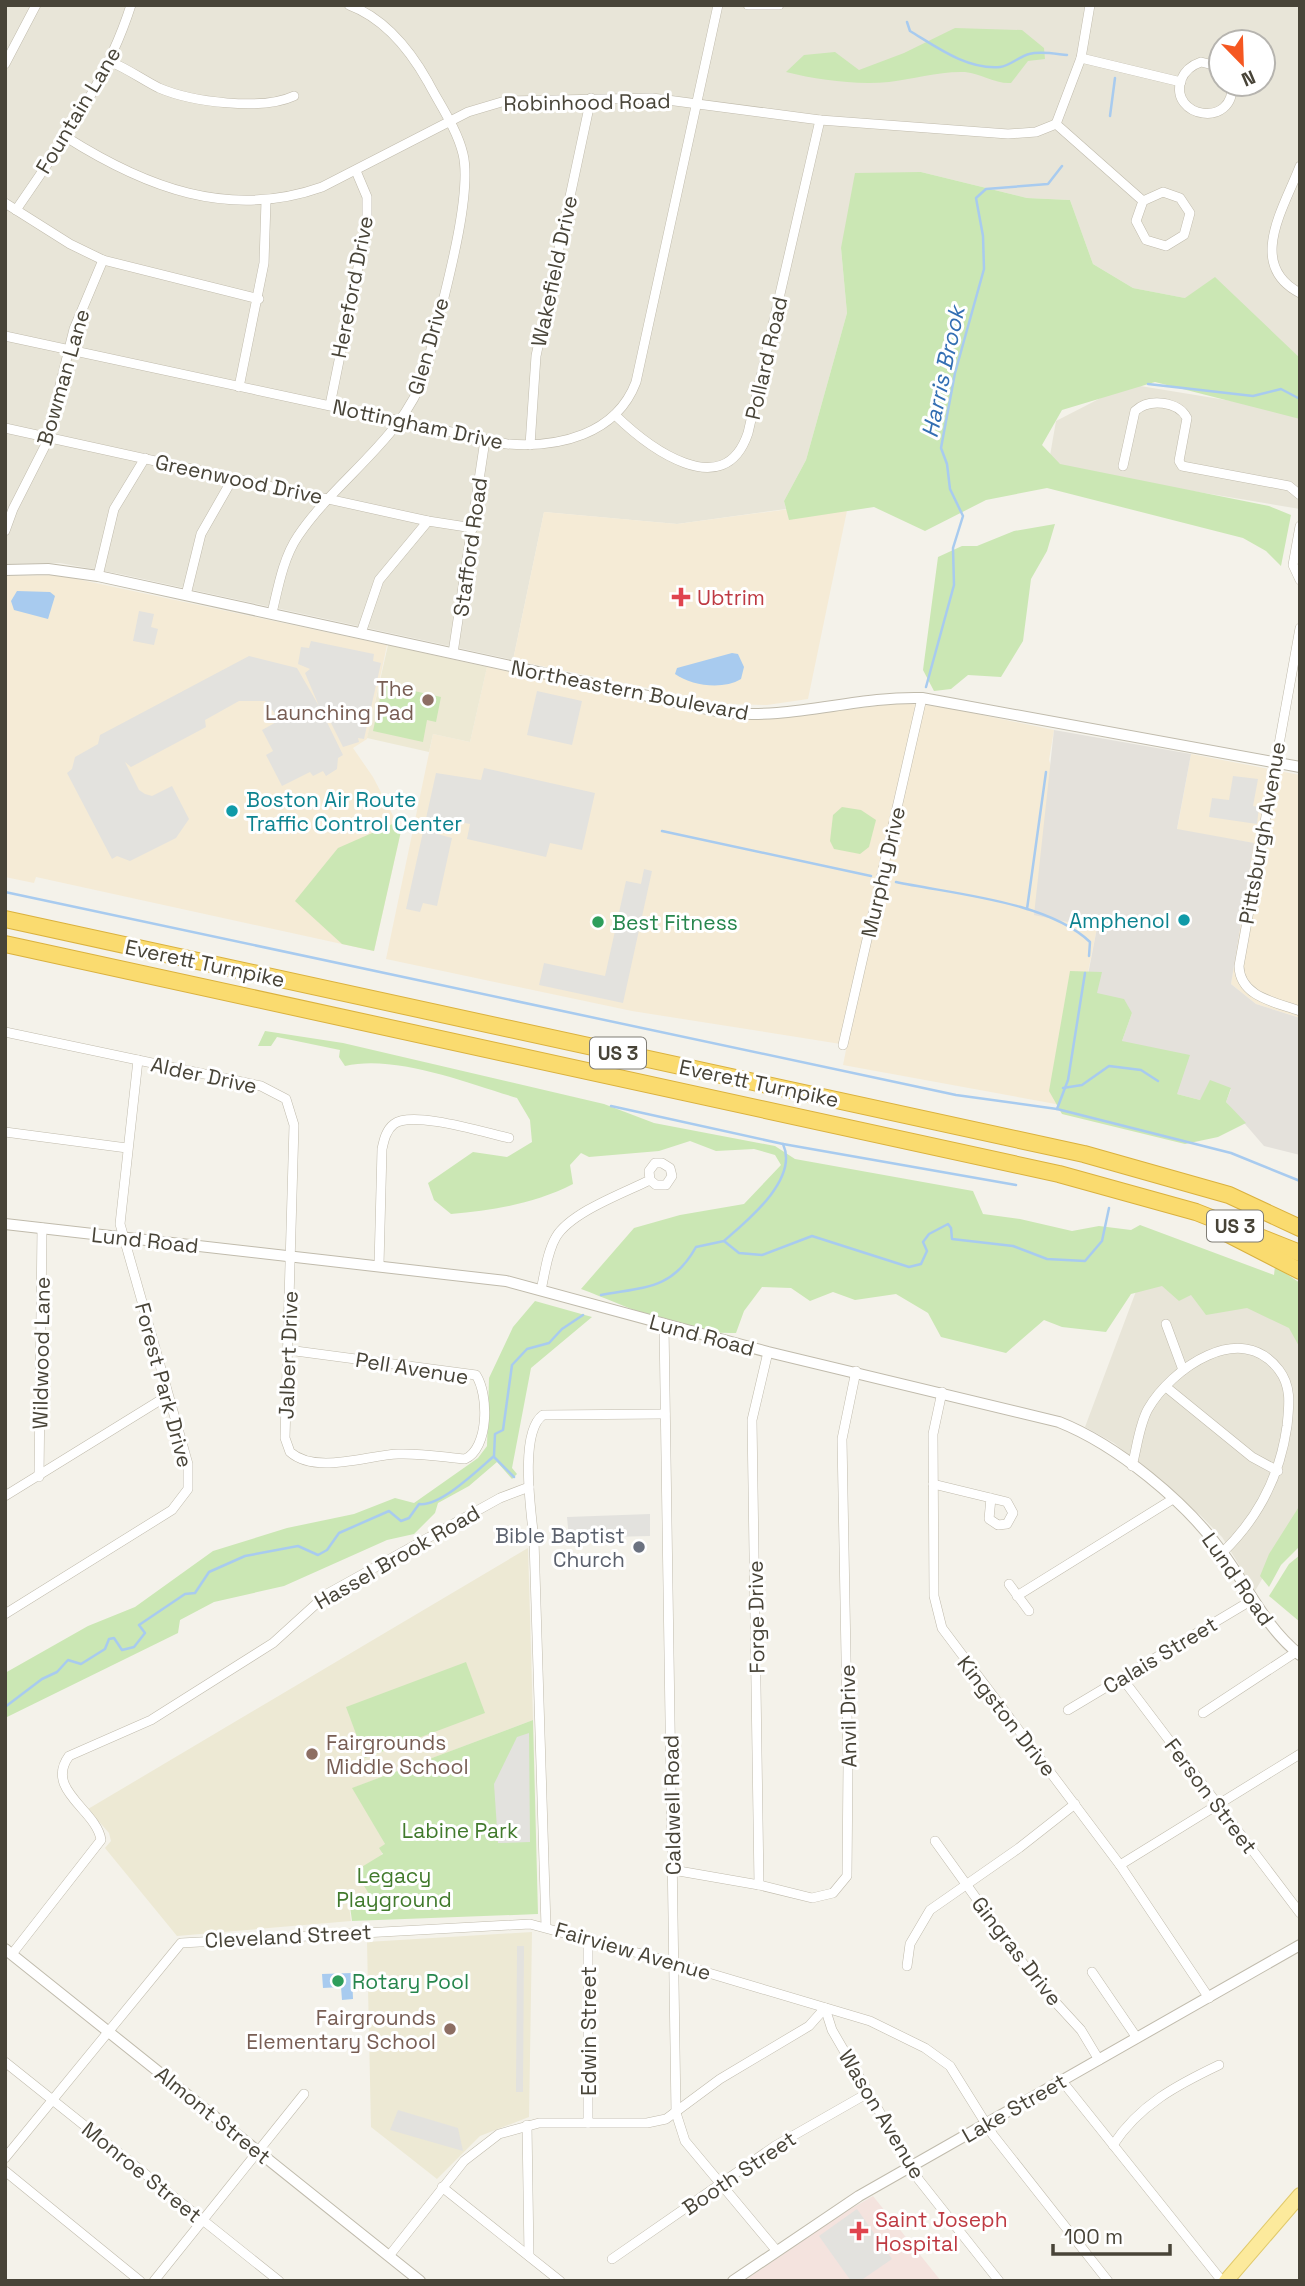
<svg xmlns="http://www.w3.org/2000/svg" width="1305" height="2286" font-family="'Space Grotesk',sans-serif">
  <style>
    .residential { fill: #e8e5d8; fill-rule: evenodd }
    .commercial { fill: #f5ebd6 }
    .industrial { fill: #e4e1db }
    .education { fill: #ede9d4 }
    .medical { fill: #f4e3de }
    .green { fill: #cbe7b4 }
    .parking { fill: #e3e2de }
    .water { fill: #a8cbef }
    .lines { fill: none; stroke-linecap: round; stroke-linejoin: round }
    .stream { stroke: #a8cbef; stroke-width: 2.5 }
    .minor-casing { stroke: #c0bbac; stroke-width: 10 }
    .tertiary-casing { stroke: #c0bbac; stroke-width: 12 }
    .primary-casing { stroke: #e1ca6b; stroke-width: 16 }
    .motorway-casing { stroke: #dab13e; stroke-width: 18 }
    .minor { stroke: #fff; stroke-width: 9 }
    .tertiary { stroke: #fff; stroke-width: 10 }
    .primary { stroke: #fcea9c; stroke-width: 14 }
    .motorway { stroke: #fadb6f; stroke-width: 16 }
    .health-dot { fill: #e0444e; stroke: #fff; stroke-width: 2.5 }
    .education-dot { fill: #8d6e63; stroke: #fff; stroke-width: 2.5 }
    .culture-dot { fill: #0f9aa8; stroke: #fff; stroke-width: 2.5 }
    .leisure-dot { fill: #2e9e5b; stroke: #fff; stroke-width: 2.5 }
    .worship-dot { fill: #6b7280; stroke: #fff; stroke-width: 2.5 }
    .labels { text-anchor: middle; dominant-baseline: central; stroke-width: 6; stroke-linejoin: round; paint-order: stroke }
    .shield { fill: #fff; stroke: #7f7c74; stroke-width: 2 }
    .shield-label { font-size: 19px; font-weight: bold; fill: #484438 }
    .street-label { font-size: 21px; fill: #484438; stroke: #fff }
    .health-label { font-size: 21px; fill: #be3a42; stroke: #fff; text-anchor: start }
    .education-label { font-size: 21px; fill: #785e54; stroke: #fff; text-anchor: end }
    .culture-label { font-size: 21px; fill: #0d838f; stroke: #fff; text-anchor: start }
    .leisure-label { font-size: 21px; fill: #27864d; stroke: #fff; text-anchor: start }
    .worship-label { font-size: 21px; fill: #5b616d; stroke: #fff; text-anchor: end }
    .park-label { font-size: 21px; fill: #417a2c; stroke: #fff }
    .water-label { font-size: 23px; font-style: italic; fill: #336fb3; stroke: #fff }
  </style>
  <rect width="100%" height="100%" fill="#f4f2ea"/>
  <!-- residential -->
  <g class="residential">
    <path d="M5 5H1300V358L1258 321 1185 298 1133 288 1093 264 1070 200 1027 198 921 172 841 248 847 313 806 460 784 501 786 509 677 524 544 512 513 660 120 574 60 563 5 564ZM1221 42H1263V84H1221Z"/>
    <path d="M1128 384 1300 412V509L1048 467 1056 421Z"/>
    <path d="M1150 1254 1300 1319V1514L1255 1591 1222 1537 1200 1515 1114 1443 1085 1427Z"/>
  </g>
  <!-- commercial -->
  <g class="commercial">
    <path d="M849 501 808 699 767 705 725 704 513 660 544 512 677 524Z"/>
    <path d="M58 575 387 645 367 739 353 748 373 777 401 831 374 951 36 877 34 883 5 877V576Z"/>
    <path d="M487 667 737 720 795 716 901 703 944 707 1054 730 1049 760 1097 928 1061 1105 843 1065 847 1045 632 1011 386 959 433 734 470 742Z"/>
    <path d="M1191 754 1300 775V1018L1256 1004 1231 984 1253 843 1177 830Z"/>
  </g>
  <!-- industrial -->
  <path class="industrial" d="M1054 730 1191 754 1177 829 1254 843 1231 984 1256 1004 1300 1018V1155L1264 1146 1226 1102 1231 1089 1200 1100 1177 1094 1122 1041 1132 1013 1085 990 1097 928 1034 915Z"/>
  <!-- education -->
  <g class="education">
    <path d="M388 645 487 667 470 742 433 734 429 752 367 738Z"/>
    <path d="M528 1548 533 1720 353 1788 385 1844 369 1894 349 1906 351 1921 177 1936 105 1848 111 1841 109 1833 88 1809Z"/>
    <path d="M532 1932 529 2117 480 2136 437 2179 371 2127 367 1942Z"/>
  </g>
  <!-- medical -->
  <path class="medical" d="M873 2196 941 2281H744L842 2214Z"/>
  <!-- green -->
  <g class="green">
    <path d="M955 28 1022 30 1044 48 1045 59 1028 61 1011 83C995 84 982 74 965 72 940 71 913 79 889 82 855 85 818 80 786 72L804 55 835 52 859 70 904 53Z"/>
    <path d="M921 172 1027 198 1070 200 1093 264 1133 288 1185 298 1215 277 1300 358V419L1155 382 1062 410 1042 445 1060 464 1269 506 1291 515 1281 566 1266 551 1243 538 1047 488 986 500 925 531 874 507 789 520 784 501 806 460 847 313 841 248 855 173Z"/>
    <path d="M1055 524 1047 551 1031 579 1023 641 1001 677 968 675 951 689 934 691 923 670 938 557 962 546H977L1014 531Z"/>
    <path d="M383 684 441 697 436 722 427 720 423 742 373 731Z"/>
    <path d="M842 807 861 810 876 820 869 847 860 854 834 849 830 841 833 815Z"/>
    <path d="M397 822 401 831 374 951 342 944 295 901 338 848Z"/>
    <path d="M1070 971 1102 972 1097 993 1124 999 1132 1013 1122 1041 1190 1055 1177 1094 1200 1100 1210 1080 1231 1088 1226 1102 1246 1123 1218 1137 1185 1144 1062 1114 1049 1091Z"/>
    <path d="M265 1031 343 1043 604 1104 654 1123 775 1146 795 1159 973 1191 983 1214 1020 1219 1072 1231 1099 1226 1131 1230 1140 1225 1274 1275 1275 1266 1300 1283V1348L1289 1328 1247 1308 1206 1315 1191 1295 1179 1301 1162 1286 1131 1294 1106 1332 1062 1327 1044 1320 1006 1353 941 1337 928 1313 896 1294 855 1300 833 1292 810 1301 791 1288 762 1287 744 1311 736 1333C683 1335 630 1307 581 1289L634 1228 680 1215 744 1204 781 1165 775 1155 754 1149 716 1151 690 1141 659 1151 589 1157 581 1153 570 1165 573 1184C534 1204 494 1210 451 1214L434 1200 428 1183 473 1152 507 1157 532 1142 530 1120 517 1098C468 1083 394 1054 345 1066L339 1057 340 1050 277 1037 271 1046H258Z"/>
    <path d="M535 1301 592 1317 531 1368 512 1468 517 1474 512 1479 497 1462 469 1486 438 1503 435 1513 414 1534 387 1540 284 1586 214 1602 180 1620 178 1633 5 1718V1673L88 1626 135 1607 213 1551 287 1528 354 1514 395 1498 414 1503 478 1458 487 1446 489 1378 513 1327Z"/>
    <path d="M1300 1505V1546L1281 1565 1269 1587 1260 1576 1269 1554Z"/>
    <path d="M1300 1555V1622L1269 1596 1289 1564Z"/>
    <path d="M466 1662 485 1713 365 1758 346 1707Z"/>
    <path d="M533 1720 538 1914 352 1921 350 1906 369 1894 355 1871 383 1854 379 1848 385 1844 352 1788Z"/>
  </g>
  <!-- parking -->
  <g class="parking">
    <path d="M139 611 154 614 151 627 158 629 154 645 133 641Z"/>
    <path d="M311 641 374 654 373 661 381 663 364 739 358 738 359 742 343 747 327 715 323 714 343 755 338 758 337 769 326 776 323 771 313 776 310 772 282 786 266 755 273 751 262 730 280 720 265 701H239L205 720 206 727 131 767 125 762 139 790 145 794 152 796 172 786 189 819 176 838 130 861 117 856 112 859 67 773 72 769 75 757 98 744 100 735 249 656 297 668 319 706 305 673 310 669 298 664 301 647 309 648Z"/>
    <path d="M537 691 582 701 572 745 527 735Z"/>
    <path d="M484 768 595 793 582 850 550 843 546 857 467 839 470 824 440 818 437 834 452 838 437 906 423 903 420 912 406 909 436 773 481 780Z"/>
    <path d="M1233 776 1258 779 1253 806 1259 807 1257 824 1209 817 1212 798 1229 800Z"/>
    <path d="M644 869 652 871 623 1003 539 985 544 963 605 976 626 881 641 884Z"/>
    <path d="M650 1514V1536L569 1538 567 1517Z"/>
    <path d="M529 1733 530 1842 498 1843 494 1784 517 1737Z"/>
    <path d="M517 1946H524L523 2092H516Z"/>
    <path d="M398 2110 458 2128 463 2151 390 2130Z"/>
    <path d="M857 2209 892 2259 860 2281H851L819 2236Z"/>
  </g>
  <!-- water -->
  <g class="water">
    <path d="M17 591 50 592 55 596 48 619 14 610 11 601Z"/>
    <path d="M732 653 738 654 744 667 741 679C723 690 692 686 675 674L677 668Z"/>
    <path d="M352 1973 353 1999 342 2000 341 1987 323 1988 322 1974Z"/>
  </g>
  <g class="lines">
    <!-- stream -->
    <g class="stream">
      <path d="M907 22 910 31C935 46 967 70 1000 67 1010 66 1020 56 1029 54 1041 51 1056 54 1067 55"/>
      <path d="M1110 116 1115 78"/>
      <path d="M1148 384 1253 396 1281 389 1300 399"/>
      <path d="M926 687 954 585 953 548 963 516 950 489 947 464 941 448 955 373 984 269 983 236 976 198 986 189 1048 184 1062 166"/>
      <path d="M662 831 871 876"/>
      <path d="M896 882C952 894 1047 901 1090 942L1089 956"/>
      <path d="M5 892 956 1095 1057 1109"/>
      <path d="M1027 909 1046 772"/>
      <path d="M1085 973 1068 1080 1057 1109 1231 1153 1300 1181"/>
      <path d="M1063 1088 1082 1085 1109 1066 1141 1070 1158 1081"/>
      <path d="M611 1106 783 1144C799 1179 748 1220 725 1240"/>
      <path d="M783 1144 1016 1185"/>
      <path d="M601 1295C644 1287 672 1290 696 1247L724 1241 739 1253 762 1255 812 1236 909 1267 921 1264 927 1251 923 1242 929 1234 948 1224 951 1228 952 1239 1013 1246 1047 1259 1085 1261 1102 1241 1109 1208"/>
      <path d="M494 1457 514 1477"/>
      <path d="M5 1707 42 1679 57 1672 68 1660 81 1664 105 1649 109 1639 114 1638 122 1650 134 1647 145 1633 139 1625 185 1594 195 1593 209 1572 245 1556 298 1546 318 1555 327 1550 339 1533 389 1511 401 1521 409 1518 419 1504C440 1507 478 1470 494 1456L495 1434 503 1430 512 1365 527 1349 549 1343 562 1329 583 1315"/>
    </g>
    <!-- minor casing -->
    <g class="minor-casing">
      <g id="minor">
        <path d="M748 5H779"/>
        <path d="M1081 58 1181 82"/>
        <path d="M111 62C128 69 143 80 159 88 192 102 262 111 294 96"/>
        <path d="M5 64 36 5"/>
        <path d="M1221 67 1201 62C1192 65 1185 70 1181 80 1169 118 1235 129 1232 84"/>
        <path d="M1056 124 1143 201 1136 221 1146 240 1166 246 1184 235 1190 213 1180 198 1163 192 1143 201"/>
        <path d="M1056 124 1081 58 1090 5"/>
        <path d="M66 137C145 187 229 220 322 187L468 112 505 101 652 98 820 120 1008 134 1036 132 1056 124"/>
        <path d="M1300 166C1284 208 1246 265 1300 293"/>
        <path d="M5 203 70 244 103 260 259 299"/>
        <path d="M16 210C61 144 107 81 131 5"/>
        <path d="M5 336 507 444C558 448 616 435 636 382L718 5"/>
        <path d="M239 387 264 263 266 201"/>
        <path d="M330 405 367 223V197L356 171"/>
        <path d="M615 415C648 447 724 505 748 433L820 120"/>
        <path d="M5 428 428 521 473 528"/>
        <path d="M530 445 536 356 591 98"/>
        <path d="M1123 466 1135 411C1149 398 1178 401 1187 418L1179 461 1182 466 1289 486 1300 495"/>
        <path d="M1300 526 1293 565 1300 580"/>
        <path d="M5 531 13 509 45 446 74 329 103 260"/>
        <path d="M98 576 114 509 145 458"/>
        <path d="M186 595 201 534 233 478"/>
        <path d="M272 613C278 588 283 558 298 536 337 478 404 439 426 370 437 320 474 200 463 154 457 129 440 105 428 82 410 50 384 18 349 5"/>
        <path d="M1300 628 1239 966C1240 997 1275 1002 1300 1011"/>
        <path d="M361 633 379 580 428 521"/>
        <path d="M453 653 485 440"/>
        <path d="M5 1032 261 1086 286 1099 294 1125 285 1438 290 1452C316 1475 368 1455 398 1454 420 1453 443 1457 465 1459 489 1448 489 1395 476 1375L288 1350"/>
        <path d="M843 1045 922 698"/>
        <path d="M5 1132 127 1148"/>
        <path d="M379 1265 382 1149C384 1140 386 1130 394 1124 412 1110 486 1133 509 1138"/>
        <path d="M541 1290C545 1273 547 1252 556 1237 571 1212 624 1193 650 1180L656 1185H666L672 1176 670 1168 662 1163H655L649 1171 650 1180"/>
        <path d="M1166 1324 1183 1370"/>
        <path d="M664 1325 676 2113 685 2141 776 2250"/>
        <path d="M1166 1387 1252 1457 1278 1471"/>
        <path d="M942 1392 933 1434 934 1596 942 1628 1120 1865 1209 1998"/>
        <path d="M1132 1466C1137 1448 1139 1425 1148 1409 1171 1369 1241 1319 1279 1370 1292 1387 1289 1406 1287 1426 1280 1476 1259 1517 1223 1552"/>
        <path d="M39 1477 42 1228"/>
        <path d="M933 1484 1003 1501 1007 1502 1013 1513 1007 1524 998 1525 989 1519 991 1498"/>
        <path d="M5 1496 167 1396"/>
        <path d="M1009 1584 1029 1611"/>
        <path d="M1017 1596 1173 1499"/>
        <path d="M5 1614 172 1510 188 1489V1464L120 1224 138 1060"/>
        <path d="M1122 1678 1300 1913"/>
        <path d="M1068 1710 1252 1600"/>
        <path d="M1203 1713 1296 1652"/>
        <path d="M935 1841 1035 1980 1081 2030 1099 2060"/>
        <path d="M1120 1865 1300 1754"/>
        <path d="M673 1870 759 1885 812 1898 833 1893 847 1876 848 1765 842 1439 856 1371"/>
        <path d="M759 1885 752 1420 768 1352"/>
        <path d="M546 1927 534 1540C531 1511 519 1432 543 1415L665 1414"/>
        <path d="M588 1939V2123"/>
        <path d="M12 1954 101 1840C97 1810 44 1790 69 1756L151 1720 273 1643 327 1594 500 1498 529 1487"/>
        <path d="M907 1966 910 1944 930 1910 1019 1848 1075 1804"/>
        <path d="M1092 1972 1137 2038"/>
        <path d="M825 2008 832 2030 919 2180 999 2281"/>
        <path d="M5 2062 279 2281"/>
        <path d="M1062 2081 1222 2281"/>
        <path d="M527 2125 529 2256"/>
        <path d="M1113 2145C1139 2105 1177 2085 1219 2065"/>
        <path d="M5 2158 181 1943 530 1924 675 1963 870 2021 925 2048 950 2066 993 2135 1108 2281"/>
        <path d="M5 2171 140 2281"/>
        <path d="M442 2187 560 2281"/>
        <path d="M389 2256 464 2161 499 2134 539 2123H647L666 2119 720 2079 809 2026 825 2008"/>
        <path d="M612 2259 775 2146 868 2093"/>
        <path d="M154 2281 304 2094"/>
      </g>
    </g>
    <!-- tertiary casing -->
    <g class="tertiary-casing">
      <g id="tertiary">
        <path d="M5 570 48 569 98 576 721 712C789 721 854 696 922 698L1300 767"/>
        <path d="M5 1224 506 1281 768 1352 1059 1422C1117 1445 1186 1502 1222 1552 1249 1588 1264 1626 1300 1655"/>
        <path d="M5 1949 420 2281"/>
        <path d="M733 2281 859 2196 1300 1945"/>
      </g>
    </g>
    <!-- primary casing -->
    <g class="primary-casing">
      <path id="primary" d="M1226 2281 1300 2195"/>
    </g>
    <!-- motorway casing -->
    <g class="motorway-casing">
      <g id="motorway">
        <path d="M5 919 1084 1154 1229 1195 1300 1228"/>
        <path d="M5 944 1059 1174 1196 1212 1300 1253"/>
        <path d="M1224 1232 1300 1271"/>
      </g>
    </g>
    <!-- minor -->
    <use href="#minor" class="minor"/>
    <!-- tertiary -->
    <use href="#tertiary" class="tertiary"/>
    <!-- primary -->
    <use href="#primary" class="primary"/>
    <!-- motorway -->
    <use href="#motorway" class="motorway"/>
  </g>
  <!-- markers -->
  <g class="health-dot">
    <path d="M677.5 586.5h7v7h7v7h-7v7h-7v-7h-7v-7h7z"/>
    <path d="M855.5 2220.5h7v7h7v7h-7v7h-7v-7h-7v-7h7z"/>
  </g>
  <g class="education-dot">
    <circle cx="428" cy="700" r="7"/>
    <circle cx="312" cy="1754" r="7"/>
    <circle cx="450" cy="2029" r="7"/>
  </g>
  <g class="culture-dot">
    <circle cx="232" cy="811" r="7"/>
    <circle cx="1184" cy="920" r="7"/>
  </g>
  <g class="leisure-dot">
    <circle cx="598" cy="922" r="7"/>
    <circle cx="338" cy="1981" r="7"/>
  </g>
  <circle class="worship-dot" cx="639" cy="1547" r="7"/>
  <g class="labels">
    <!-- shield labels -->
    <g class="shield">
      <rect x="590" y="1037.5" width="56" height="31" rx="5"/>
      <rect x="1207" y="1210.5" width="56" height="31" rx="5"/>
    </g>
    <g class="shield-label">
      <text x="618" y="1053">US 3</text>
      <text x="1235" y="1226">US 3</text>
    </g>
    <!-- street labels -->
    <g class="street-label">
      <text transform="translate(587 102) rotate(-1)">Robinhood Road</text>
      <text transform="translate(78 110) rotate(-59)">Fountain Lane</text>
      <text transform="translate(554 271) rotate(-78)">Wakefield Drive</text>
      <text transform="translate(352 287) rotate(-79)">Hereford Drive</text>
      <text transform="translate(428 346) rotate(-74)">Glen Drive</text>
      <text transform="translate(766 358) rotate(-77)">Pollard Road</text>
      <text transform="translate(63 377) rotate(-74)">Bowman Lane</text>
      <text transform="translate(418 424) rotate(12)">Nottingham Drive</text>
      <text transform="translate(239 479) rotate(12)">Greenwood Drive</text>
      <text transform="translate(470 547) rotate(-82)">Stafford Road</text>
      <text transform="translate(630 690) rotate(11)">Northeastern Boulevard</text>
      <text transform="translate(1262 833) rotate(-80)">Pittsburgh Avenue</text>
      <text transform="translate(883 872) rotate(-77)">Murphy Drive</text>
      <text transform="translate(205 963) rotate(12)">Everett Turnpike</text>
      <text transform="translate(204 1075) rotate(12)">Alder Drive</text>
      <text transform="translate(759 1083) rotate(12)">Everett Turnpike</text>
      <text transform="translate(145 1240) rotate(6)">Lund Road</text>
      <text transform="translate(702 1335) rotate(15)">Lund Road</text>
      <text transform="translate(41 1353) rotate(-89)">Wildwood Lane</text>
      <text transform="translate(288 1355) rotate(-88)">Jalbert Drive</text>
      <text transform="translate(412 1368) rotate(9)">Pell Avenue</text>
      <text transform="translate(164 1385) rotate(75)">Forest Park Drive</text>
      <text transform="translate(397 1557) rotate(-30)">Hassel Brook Road</text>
      <text transform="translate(1238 1579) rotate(55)">Lund Road</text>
      <text transform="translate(756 1617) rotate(-91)">Forge Drive</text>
      <text transform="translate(1160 1655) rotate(-31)">Calais Street</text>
      <text transform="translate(848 1716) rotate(-91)">Anvil Drive</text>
      <text transform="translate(1007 1716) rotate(52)">Kingston Drive</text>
      <text transform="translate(1211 1796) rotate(53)">Ferson Street</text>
      <text transform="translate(672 1805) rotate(-91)">Caldwell Road</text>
      <text transform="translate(288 1936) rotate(-3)">Cleveland Street</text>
      <text transform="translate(633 1951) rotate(16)">Fairview Avenue</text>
      <text transform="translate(1017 1951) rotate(52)">Gingras Drive</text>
      <text transform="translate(588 2031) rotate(-90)">Edwin Street</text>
      <text transform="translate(1014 2108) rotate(-30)">Lake Street</text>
      <text transform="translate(882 2114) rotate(59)">Wason Avenue</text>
      <text transform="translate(213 2115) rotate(39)">Almont Street</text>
      <text transform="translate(142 2172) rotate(39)">Monroe Street</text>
      <text transform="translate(739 2173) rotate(-34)">Booth Street</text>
    </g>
    <!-- health labels -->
    <g class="health-label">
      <text x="697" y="597">Ubtrim</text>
      <text x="875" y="2219">Saint Joseph<tspan x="875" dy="24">Hospital</tspan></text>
    </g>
    <!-- education labels -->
    <g class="education-label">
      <text x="414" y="688">The<tspan x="414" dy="24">Launching Pad</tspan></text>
      <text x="326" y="1742" text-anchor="start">Fairgrounds<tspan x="326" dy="24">Middle School</tspan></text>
      <text x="436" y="2017">Fairgrounds<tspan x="436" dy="24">Elementary School</tspan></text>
    </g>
    <!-- culture labels -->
    <g class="culture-label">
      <text x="246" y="799">Boston Air Route<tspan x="246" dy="24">Traffic Control Center</tspan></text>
      <text x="1170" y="920" text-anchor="end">Amphenol</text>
    </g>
    <!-- leisure labels -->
    <g class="leisure-label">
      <text x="612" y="922">Best Fitness</text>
      <text x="352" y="1981">Rotary Pool</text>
    </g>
    <!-- worship labels -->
    <g class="worship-label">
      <text x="625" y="1535">Bible Baptist<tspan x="625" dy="24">Church</tspan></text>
    </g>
    <!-- park labels -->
    <g class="park-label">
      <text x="460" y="1830">Labine Park</text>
      <text x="394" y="1875">Legacy<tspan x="394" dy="24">Playground</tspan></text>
    </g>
    <!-- water labels -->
    <g class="water-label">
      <text transform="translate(943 372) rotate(-78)">Harris Brook</text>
    </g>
  </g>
  <!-- border -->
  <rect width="1305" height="2286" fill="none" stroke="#484438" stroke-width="14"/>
  <!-- north arrow -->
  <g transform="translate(1242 63) rotate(157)"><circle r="33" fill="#ffffff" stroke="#b6b4af" stroke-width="2"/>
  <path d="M0-5L12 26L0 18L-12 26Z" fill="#f55721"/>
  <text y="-10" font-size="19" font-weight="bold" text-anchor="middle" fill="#484438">N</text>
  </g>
  <!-- scale -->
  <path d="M1053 2244v10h117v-10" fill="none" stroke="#484438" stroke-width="3.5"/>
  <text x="1064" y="2244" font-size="21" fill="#484438" stroke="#ffffff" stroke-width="5" paint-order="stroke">100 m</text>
</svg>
